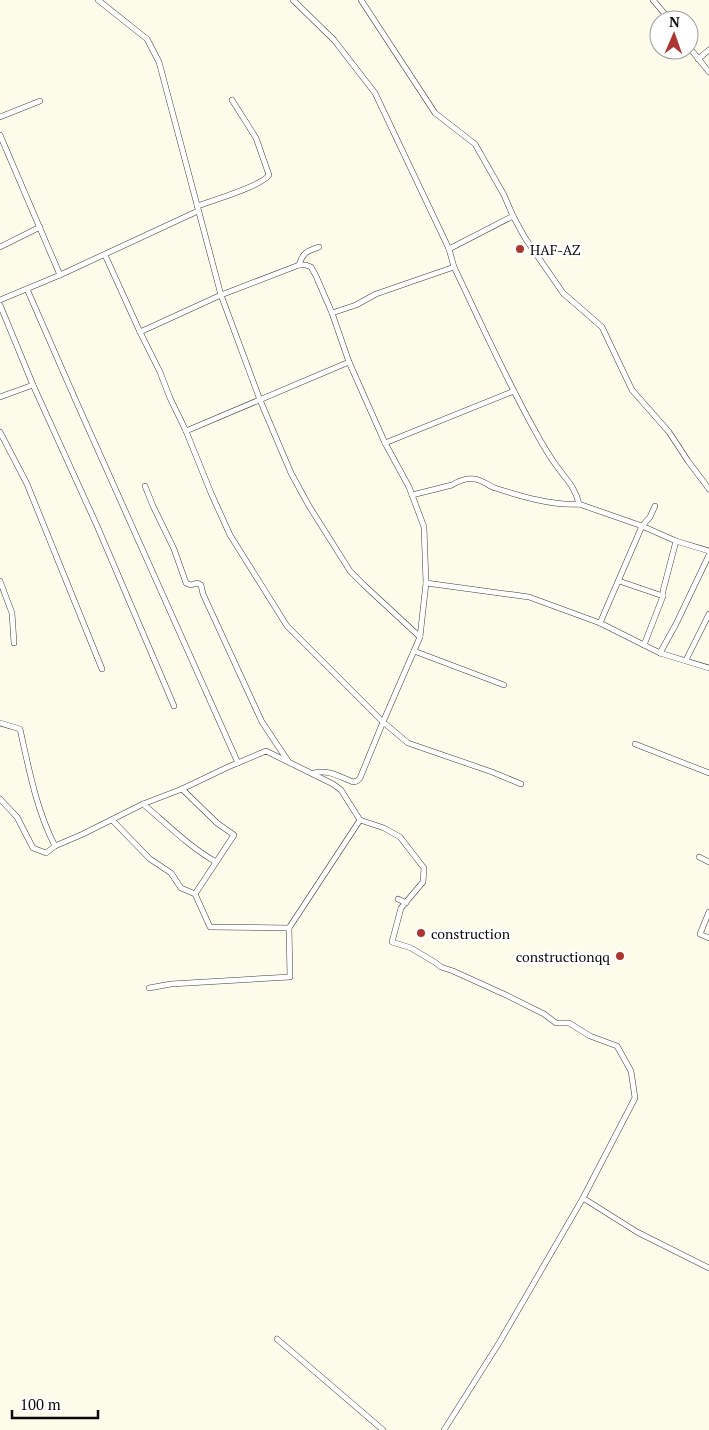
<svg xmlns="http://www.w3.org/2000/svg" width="709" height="1430" font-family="'PT Serif',serif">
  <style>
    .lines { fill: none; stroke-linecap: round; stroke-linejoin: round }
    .street-casing { stroke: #3d3d3d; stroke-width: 6 }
    .street { stroke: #fff; stroke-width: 5 }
    .poi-dot { fill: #ac3631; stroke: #fff; stroke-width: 2 }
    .labels { text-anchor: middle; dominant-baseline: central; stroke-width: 5; stroke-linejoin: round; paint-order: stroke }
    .poi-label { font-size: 14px; fill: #0a0a0a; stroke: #fff; text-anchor: start }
  </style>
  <rect width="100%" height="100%" fill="#fdfbea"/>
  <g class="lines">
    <!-- street casing -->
    <g class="street-casing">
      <g id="street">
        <path d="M98 0 147 39 159 62 221 295 260 400 291 473 309 506 350 571 365 586 420 637 383 722 360 778 357 781 353 782C340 777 328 769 314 773"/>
        <path d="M293 0 334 40 375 93 449 249 454 267C480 321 505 377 534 429 541 442 549 456 558 468 567 480 576 489 579 504"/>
        <path d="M361 0 435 113 475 144 504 195 513 216 525 238 563 293 602 327 632 390 669 432 688 461 709 489"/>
        <path d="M653 0 670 20"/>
        <path d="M689 47 709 72"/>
        <path d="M698 59 709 50"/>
        <path d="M0 117 40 101"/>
        <path d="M0 135 60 275"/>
        <path d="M197 206C211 201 262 186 269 175L256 138 232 100"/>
        <path d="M0 247 40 227"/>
        <path d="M449 249 513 216"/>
        <path d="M105 255 140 332"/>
        <path d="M299 265C303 252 307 251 319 247"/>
        <path d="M27 289 76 401 238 763"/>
        <path d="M0 300 60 275 198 211"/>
        <path d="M0 305 33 385 98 528 174 706"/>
        <path d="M332 313 356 305 376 294 454 267"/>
        <path d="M0 397 33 385"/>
        <path d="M186 431 349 362"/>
        <path d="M0 432 27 484 102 669"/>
        <path d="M385 443 514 391"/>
        <path d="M145 486 153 506 174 549 186 583 191 585 197 583 201 585 203 594 262 722 288 761"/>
        <path d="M412 495 452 485C458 481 467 478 474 479 481 479 489 486 495 488 520 496 553 506 579 504L642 526 676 541 709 551"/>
        <path d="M0 581 12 613 14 643"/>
        <path d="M619 581 663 596"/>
        <path d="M426 583 529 597 600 623 660 653 709 668"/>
        <path d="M600 623 642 526 650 517 655 506"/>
        <path d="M420 637 426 583 424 527 409 487 385 443 349 362 332 313 316 276 311 267 306 265H299L221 295 140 332 160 372 170 398 186 431 211 493 230 535 287 626 383 722 408 743 492 772 521 784"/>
        <path d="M644 645 663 596V591L676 541"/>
        <path d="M414 651 504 685"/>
        <path d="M660 653 676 624 709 555"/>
        <path d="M686 660 709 614"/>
        <path d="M0 723 20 729C29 769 36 809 55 846"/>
        <path d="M635 744 709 773"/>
        <path d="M0 799 17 817 33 848 46 853 55 846 83 834 143 804 182 789 228 767 266 751 333 784 341 790 360 820 384 828 400 837 424 868 423 882 401 908 392 942 411 948 436 963 441 967 453 971 506 995 544 1014 556 1023H569L590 1036 617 1046 631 1071 635 1098 583 1198 499 1343 444 1430"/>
        <path d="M143 804C167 824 188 846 216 862"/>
        <path d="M112 820 150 859 171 873 181 888 195 894 234 835 217 823 182 789"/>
        <path d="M699 857 709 862"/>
        <path d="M195 894 210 927 289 928"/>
        <path d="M398 899 406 903"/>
        <path d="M709 912 700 934 709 938"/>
        <path d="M149 988 171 984 290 977 289 928 360 820"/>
        <path d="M583 1198 637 1232 709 1268"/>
        <path d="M277 1339 383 1430"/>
      </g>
    </g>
    <!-- street -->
    <use href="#street" class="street"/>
  </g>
  <!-- markers -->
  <g class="poi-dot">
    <circle cx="520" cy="249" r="5"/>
    <circle cx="421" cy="933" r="5"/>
    <circle cx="620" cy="956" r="5"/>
  </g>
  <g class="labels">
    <!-- poi labels -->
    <g class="poi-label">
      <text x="530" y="249">HAF-AZ</text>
      <text x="431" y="933">construction</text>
      <text x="610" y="956" text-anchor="end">constructionqq</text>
    </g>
  </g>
  <!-- north arrow -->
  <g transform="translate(674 35) rotate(2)"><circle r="24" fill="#ffffff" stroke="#9d9d9d"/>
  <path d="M0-4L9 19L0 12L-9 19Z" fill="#ac3631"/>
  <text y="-8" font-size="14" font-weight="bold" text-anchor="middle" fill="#0a0a0a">N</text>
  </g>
  <!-- scale -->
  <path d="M12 1410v8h86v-8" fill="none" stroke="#0a0a0a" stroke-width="2.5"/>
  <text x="20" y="1410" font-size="15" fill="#0a0a0a" stroke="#ffffff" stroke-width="4" paint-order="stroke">100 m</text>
</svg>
